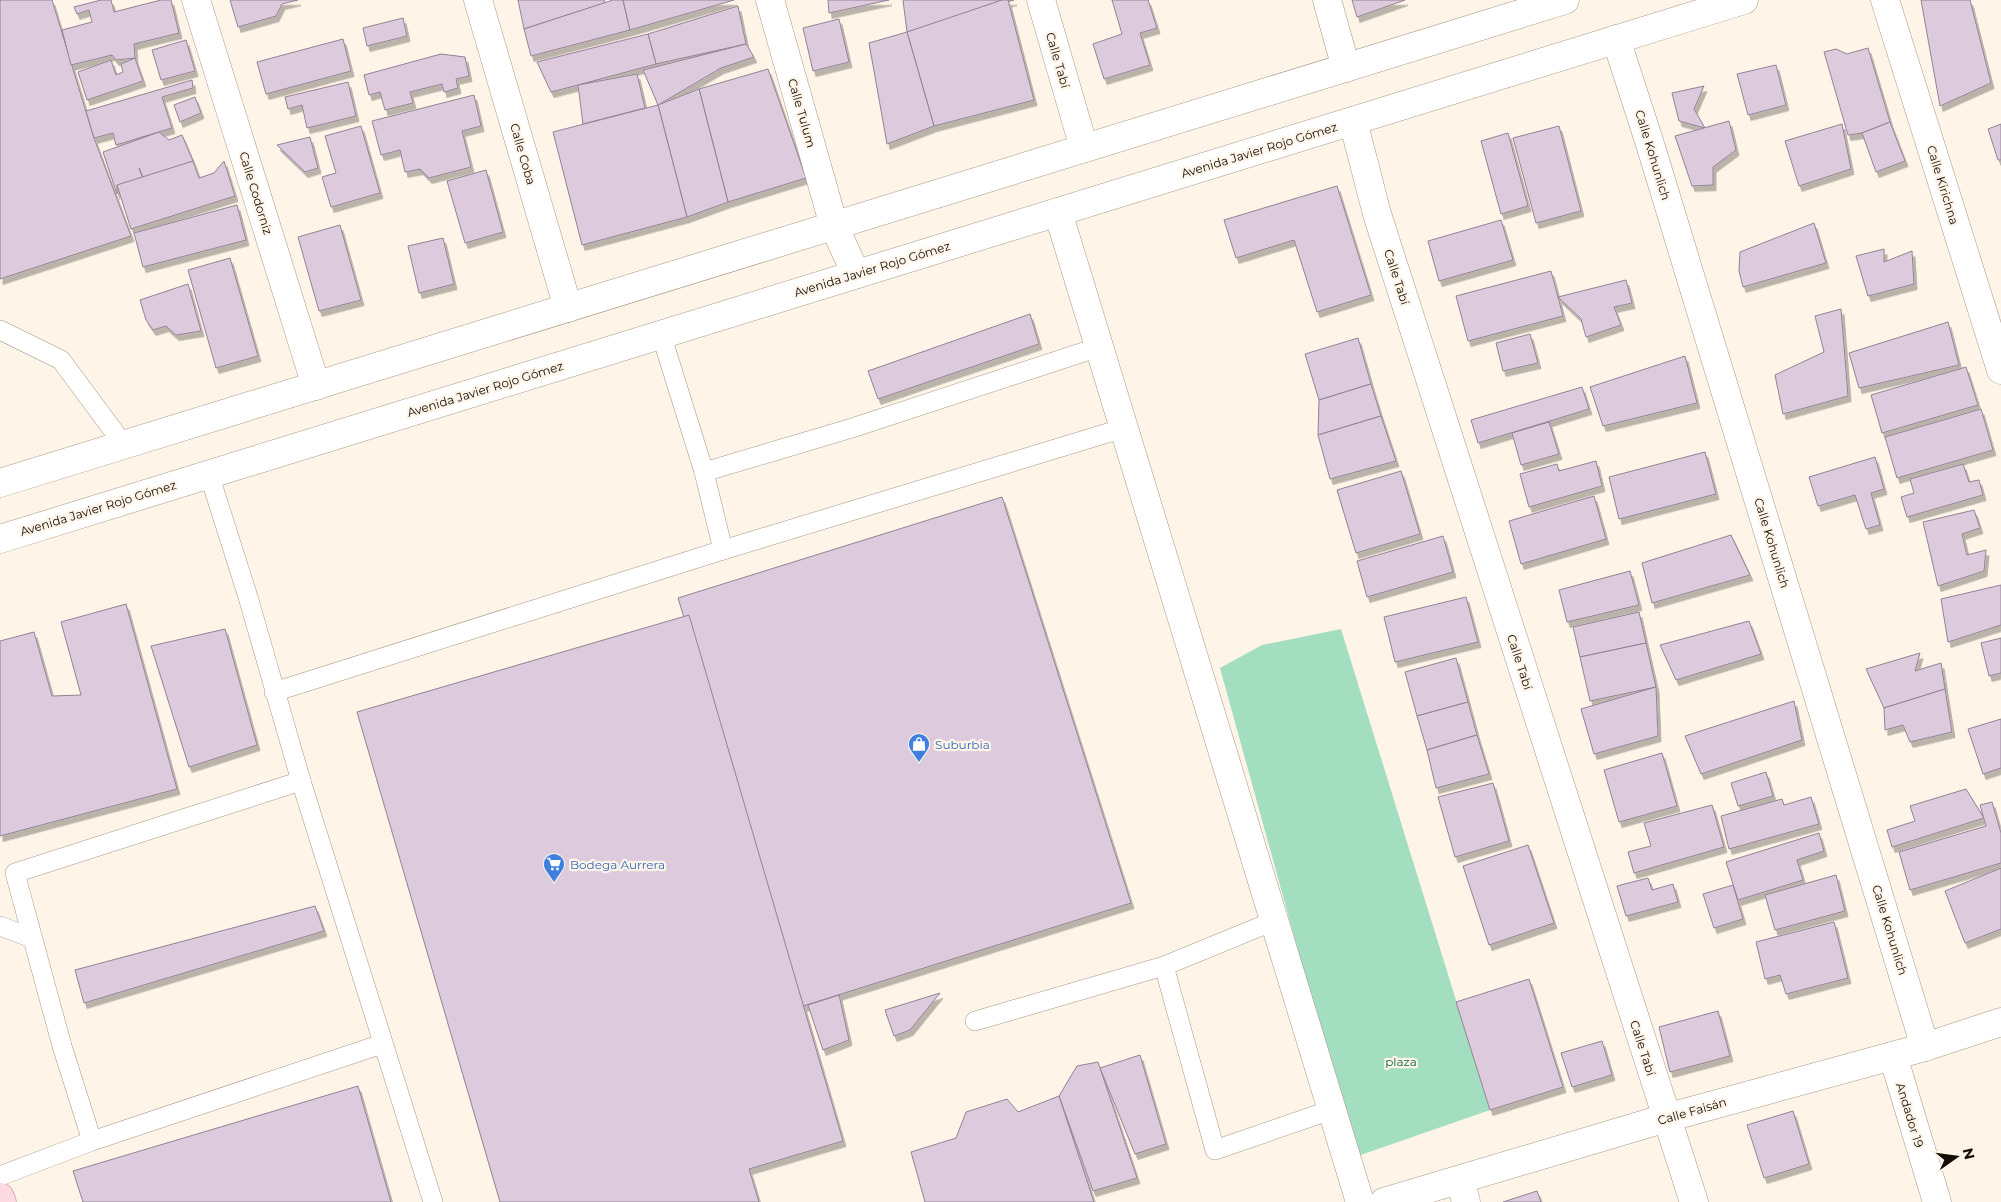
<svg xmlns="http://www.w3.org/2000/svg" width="2001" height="1202" font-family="Montserrat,sans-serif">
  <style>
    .green { fill: #a3dec1 }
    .building { fill: #ddcbdd; stroke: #928293; filter: url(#shadow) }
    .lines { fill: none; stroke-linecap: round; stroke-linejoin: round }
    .lane-casing { stroke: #a89886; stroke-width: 20 }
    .street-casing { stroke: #a89886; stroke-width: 29 }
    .secondary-casing { stroke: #a89886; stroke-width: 29 }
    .primary-casing { stroke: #a98388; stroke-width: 29 }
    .lane { stroke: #fff; stroke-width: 19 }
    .street { stroke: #fff; stroke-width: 28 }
    .secondary { stroke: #fff; stroke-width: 28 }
    .primary { stroke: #fddae2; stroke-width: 28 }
    .labels { text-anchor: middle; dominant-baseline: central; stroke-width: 4.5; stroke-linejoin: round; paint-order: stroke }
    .street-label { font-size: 12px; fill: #120d07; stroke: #fef4e8 }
    .shop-label { font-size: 12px; fill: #366cbe; stroke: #fef4e8; text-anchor: start }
    .park-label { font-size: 12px; fill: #006646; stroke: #fef4e8 }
  </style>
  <defs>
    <filter id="shadow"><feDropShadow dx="3" dy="5.5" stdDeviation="0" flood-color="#0004"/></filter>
  </defs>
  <rect width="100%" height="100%" fill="#fef4e8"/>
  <!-- green -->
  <path class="green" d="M1341 629 1490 1110 1355 1157 1220 668 1262 645Z"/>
  <!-- building -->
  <g class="building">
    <path d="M0 0H52L94 138 131 236 0 279Z"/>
    <path d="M101 0H111L114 12 161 0H171L179 33 134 44 135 58 116 60 112 55 71 65 62 30 92 22 89 10 77 14 74 7Z"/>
    <path d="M230 0H298L282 4 276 16 238 27Z"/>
    <path d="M518 0H604L605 3 524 29Z"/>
    <path d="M613 0H623L630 30 531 56 524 29Z"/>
    <path d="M623 0H734L630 30Z"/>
    <path d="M828 0H889L829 13Z"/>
    <path d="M903 0H1014L907 32Z"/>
    <path d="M1002 0H1008L1034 100 934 126 907 32Z"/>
    <path d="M1112 0H1148L1157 28 1140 33 1150 65 1104 79 1093 44 1122 34Z"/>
    <path d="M1352 0H1405L1357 17Z"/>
    <path d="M1921 0H1970L1991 83 1940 106Z"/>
    <path d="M738 6 746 44 656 64 648 34Z"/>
    <path d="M403 18 407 36 367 46 363 28Z"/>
    <path d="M839 19 849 62 813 71 803 28Z"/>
    <path d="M907 32 934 126 887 144 869 43Z"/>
    <path d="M648 34 656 64 578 85 551 92 537 62Z"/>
    <path d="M343 39 351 71 266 94 257 62Z"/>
    <path d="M186 40 195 71 161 80 152 50Z"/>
    <path d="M746 44 754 57 721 68 658 105 643 70Z"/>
    <path d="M1868 48 1890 122 1862 133 1848 135 1824 52 1836 49 1847 54Z"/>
    <path d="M441 54 465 57 469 76 456 79 458 88 444 92 442 84 410 92 413 103 385 110 380 92 369 95 364 75Z"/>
    <path d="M135 58 143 81 87 100 78 72 111 60 116 75 123 72 121 64Z"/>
    <path d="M1776 65 1786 105 1748 115 1737 74Z"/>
    <path d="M768 69 806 178 728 202 699 89Z"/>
    <path d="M637 74 645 108 583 124 578 85Z"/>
    <path d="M192 80 193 88 162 97 172 128 116 145 113 133 94 138 86 111Z"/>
    <path d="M348 82 356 116 307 128 302 105 288 109 285 97Z"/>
    <path d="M1704 86 1694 109 1705 128 1679 121 1672 93Z"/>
    <path d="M699 89 728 202 687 217 658 105Z"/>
    <path d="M474 95 481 126 462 131 471 167 429 178 420 169 405 172 400 150 381 155 372 121Z"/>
    <path d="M195 97 201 113 180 122 174 105Z"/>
    <path d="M658 105 687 217 582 245 553 132Z"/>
    <path d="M1729 121 1736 150 1713 167V185L1692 186 1675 136Z"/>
    <path d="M1890 122 1905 161 1876 172 1862 133Z"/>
    <path d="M1842 124 1851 169 1799 186 1785 141Z"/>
    <path d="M2001 124V160H1998L1988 129Z"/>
    <path d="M361 126 380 193 331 207 322 177 336 173 325 136Z"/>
    <path d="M1559 126 1581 211 1536 223 1513 138Z"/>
    <path d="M159 132 169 140 182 135 193 161 144 180 139 168 145 184 117 185V194L103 152Z"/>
    <path d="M1508 133 1528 206 1501 214 1481 141Z"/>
    <path d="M310 137 318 168 305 172 277 145Z"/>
    <path d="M193 161 199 178 214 173 224 161 235 196 131 229 117 185Z"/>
    <path d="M486 170 503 232 465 243 447 181Z"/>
    <path d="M1337 186 1371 295 1317 312 1294 240 1236 258 1224 220Z"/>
    <path d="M237 205 246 240 143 267 134 233Z"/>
    <path d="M1501 220 1513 260 1439 281 1428 241Z"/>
    <path d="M1814 223 1826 263 1743 287 1739 271 1740 252Z"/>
    <path d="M340 225 361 300 319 311 298 237Z"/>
    <path d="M443 238 454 284 419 293 408 246Z"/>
    <path d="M1884 249V262L1912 251 1914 284 1868 296 1856 256Z"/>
    <path d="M230 258 258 356 216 368 188 270Z"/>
    <path d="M1551 271 1563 316 1468 341 1456 296Z"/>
    <path d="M1626 280 1632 303 1614 307 1621 325 1586 337 1581 319 1558 297Z"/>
    <path d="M188 284 201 331 176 335 166 326 153 330 146 320 140 300Z"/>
    <path d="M1841 309 1848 396 1783 414 1775 375 1824 352 1815 316Z"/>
    <path d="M1030 314 1039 344 878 399 868 371Z"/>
    <path d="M1948 322 1959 365 1859 388 1849 353Z"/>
    <path d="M1530 334 1538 363 1503 371 1496 343Z"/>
    <path d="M1358 338 1371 384 1319 400 1305 354Z"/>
    <path d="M1685 356 1697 403 1603 426 1590 387Z"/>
    <path d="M1966 367 1978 405 1882 433 1871 395Z"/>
    <path d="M1371 384 1381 416 1318 435 1319 400Z"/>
    <path d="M1582 387 1589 409 1478 443 1471 420Z"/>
    <path d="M1981 409 1993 450 1897 478 1885 437Z"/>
    <path d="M1381 416 1396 461 1330 479 1318 435Z"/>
    <path d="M1549 422 1559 454 1521 465 1512 433Z"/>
    <path d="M1705 452 1716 494 1619 519 1609 477Z"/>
    <path d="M1875 457 1884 489 1871 493 1880 525 1866 529 1855 495 1818 506 1809 477Z"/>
    <path d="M1596 461 1602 486 1529 507 1520 474 1557 464 1559 471Z"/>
    <path d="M1963 464 1969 482 1979 480 1983 495 1907 517 1901 497 1914 493 1910 479Z"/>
    <path d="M1401 471 1420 534 1356 553 1337 490Z"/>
    <path d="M1594 496 1606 539 1521 564 1509 521Z"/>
    <path d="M1002 497 1131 903 803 1006 678 598Z"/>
    <path d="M1974 510 1980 528 1962 534 1967 555 1986 550 1984 571 1938 586 1923 522Z"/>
    <path d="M1731 535 1750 575 1652 603 1642 563Z"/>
    <path d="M1443 536 1453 572 1367 597 1357 561Z"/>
    <path d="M1630 571 1639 605 1567 622 1559 590Z"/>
    <path d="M2001 585V625L1948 642 1941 599Z"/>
    <path d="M1466 597 1478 642 1395 662 1384 617Z"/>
    <path d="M126 604 177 789 0 836V641L34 632 52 696 81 695 61 622Z"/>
    <path d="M1639 612 1646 643 1580 657 1573 627Z"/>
    <path d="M689 615 843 1141 749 1169 759 1202H500L357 712Z"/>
    <path d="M1749 621 1761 654 1676 680 1660 645Z"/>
    <path d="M225 629 257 745 189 767 151 646Z"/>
    <path d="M2001 638V673L1989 676 1981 643Z"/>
    <path d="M1646 643 1656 687 1590 701 1580 657Z"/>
    <path d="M1920 653 1915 671 1941 663 1945 689 1884 708 1866 669Z"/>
    <path d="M1456 658 1468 702 1417 716 1405 672Z"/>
    <path d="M1656 687 1658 736 1594 754 1581 709Z"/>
    <path d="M1945 689 1952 732 1910 742 1903 725 1885 730 1884 708Z"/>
    <path d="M1794 701 1802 740 1701 774 1685 736Z"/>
    <path d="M1468 702 1477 735 1427 750 1417 716Z"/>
    <path d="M2001 719V768L1983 774 1968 729Z"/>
    <path d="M1477 735 1489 774 1436 788 1427 750Z"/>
    <path d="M1662 753 1677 806 1619 822 1604 770Z"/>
    <path d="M1766 772 1773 796 1738 806 1731 783Z"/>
    <path d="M1493 783 1509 841 1455 857 1438 797Z"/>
    <path d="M1966 789 1984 818 1892 847 1887 830 1915 821 1910 806Z"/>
    <path d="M1811 797 1819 824 1729 849 1721 816 1782 799 1784 805Z"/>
    <path d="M1992 802 2001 833V863L1910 890 1899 852 1986 826 1980 805Z"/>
    <path d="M1712 805 1724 847 1634 873 1628 852 1651 846 1644 823Z"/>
    <path d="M1819 833 1824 851 1797 860 1803 880 1738 900 1726 862Z"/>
    <path d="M1528 845 1554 923 1489 945 1463 866Z"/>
    <path d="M2001 868V929L1965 943 1945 891Z"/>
    <path d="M1836 875 1845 911 1775 930 1765 895Z"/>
    <path d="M1648 878 1652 890 1673 884 1678 902 1626 916 1617 886Z"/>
    <path d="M1733 885 1743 919 1714 928 1703 894Z"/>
    <path d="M315 906 324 931 84 1003 75 970Z"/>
    <path d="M1834 922 1848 978 1786 994 1780 975 1765 979 1756 942Z"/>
    <path d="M1529 979 1563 1087 1490 1110 1456 1002Z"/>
    <path d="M940 993 910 1030 894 1036 885 1010Z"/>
    <path d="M839 995 849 1040 823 1050 808 1005Z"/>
    <path d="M1718 1011 1730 1056 1670 1072 1659 1027Z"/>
    <path d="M1602 1041 1612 1075 1572 1087 1561 1053Z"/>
    <path d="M1140 1055 1166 1144 1135 1154 1100 1068Z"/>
    <path d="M1098 1062 1137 1178 1093 1191 1059 1096 1077 1066Z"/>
    <path d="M358 1086 391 1202H83L73 1171Z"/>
    <path d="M1059 1096 1094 1202H925L911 1152 956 1138 966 1112 1007 1099 1018 1112Z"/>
    <path d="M1793 1111 1809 1164 1764 1178 1747 1125Z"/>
    <path d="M1537 1191 1541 1202H1503Z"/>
  </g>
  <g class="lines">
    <!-- lane casing -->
    <g class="lane-casing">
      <g id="lane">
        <path d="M0 330 61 360 124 445"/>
        <path d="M661 334 704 472 723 550"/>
        <path d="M704 472 852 428 1099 347"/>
        <path d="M209 474 248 597 301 781 433 1202"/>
        <path d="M274 692 723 550 1124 428"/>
        <path d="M0 926 32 938"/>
        <path d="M1164 966 1215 1150 1331 1110"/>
        <path d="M975 1021 1164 966 1274 921"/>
        <path d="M92 1141 62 1046 15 873 301 781"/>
        <path d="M0 1176 92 1141 382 1044"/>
      </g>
    </g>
    <!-- street casing -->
    <g class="street-casing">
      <g id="street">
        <path d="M196 0 316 386"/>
        <path d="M478 0 568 308"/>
        <path d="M770 0 834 226 856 274"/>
        <path d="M1041 0 1084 148"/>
        <path d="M1327 0 1346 68"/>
        <path d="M1885 0 2001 370"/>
        <path d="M1616 39 1650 144 1925 1047"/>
        <path d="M1353 121 1377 214 1694 1202"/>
        <path d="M1058 212 1360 1202"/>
        <path d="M1893 1056 1937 1202"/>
        <path d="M1460 1180 1466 1202"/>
        <path d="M1384 1202 1666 1118 1925 1047 2001 1022"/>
      </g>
    </g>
    <!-- secondary casing -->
    <g class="secondary-casing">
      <g id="secondary">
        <path d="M0 483 1565 0"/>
        <path d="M0 539 1744 0"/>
      </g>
    </g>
    <!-- primary casing -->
    <g class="primary-casing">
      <path id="primary" d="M0 1197 2 1202"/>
    </g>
    <!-- lane -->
    <use href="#lane" class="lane"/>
    <!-- street -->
    <use href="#street" class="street"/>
    <!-- secondary -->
    <use href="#secondary" class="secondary"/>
    <!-- primary -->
    <use href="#primary" class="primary"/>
  </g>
  <!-- icons -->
  <defs>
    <g id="shop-pin" transform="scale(1.125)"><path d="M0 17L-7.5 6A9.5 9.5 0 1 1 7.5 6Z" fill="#3f7fe0" stroke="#fef4e8"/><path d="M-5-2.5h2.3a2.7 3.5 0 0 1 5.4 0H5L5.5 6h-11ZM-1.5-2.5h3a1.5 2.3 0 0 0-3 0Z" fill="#fff"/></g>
    <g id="supermarket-pin" transform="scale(1.125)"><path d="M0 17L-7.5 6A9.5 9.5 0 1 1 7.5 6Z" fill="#3f7fe0" stroke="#fef4e8"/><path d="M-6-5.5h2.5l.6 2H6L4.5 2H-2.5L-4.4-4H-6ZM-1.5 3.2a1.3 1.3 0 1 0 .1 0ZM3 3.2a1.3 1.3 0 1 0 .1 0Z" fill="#fff"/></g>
  </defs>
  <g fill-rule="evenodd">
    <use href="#shop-pin" x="919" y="744"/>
    <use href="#supermarket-pin" x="554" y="864"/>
  </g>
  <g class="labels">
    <!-- street labels -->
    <g class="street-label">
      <text transform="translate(1058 60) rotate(74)">Calle Tabí</text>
      <text transform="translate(802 113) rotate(74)">Calle Tulum</text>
      <text transform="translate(1259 150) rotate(-17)">Avenida Javier Rojo Gómez</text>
      <text transform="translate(523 154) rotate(74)">Calle Coba</text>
      <text transform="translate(1653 155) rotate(73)">Calle Kohunlich</text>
      <text transform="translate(1943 185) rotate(73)">Calle Kirichna</text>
      <text transform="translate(256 193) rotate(73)">Calle Codorniz</text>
      <text transform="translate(872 269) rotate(-17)">Avenida Javier Rojo Gómez</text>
      <text transform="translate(1397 277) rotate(72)">Calle Tabí</text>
      <text transform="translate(485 389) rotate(-17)">Avenida Javier Rojo Gómez</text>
      <text transform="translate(98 508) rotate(-17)">Avenida Javier Rojo Gómez</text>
      <text transform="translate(1772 543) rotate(73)">Calle Kohunlich</text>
      <text transform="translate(1520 662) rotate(72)">Calle Tabí</text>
      <text transform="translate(1890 930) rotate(73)">Calle Kohunlich</text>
      <text transform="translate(1643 1048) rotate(72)">Calle Tabí</text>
      <text transform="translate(1692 1111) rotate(-16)">Calle Faisán</text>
      <text transform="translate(1910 1115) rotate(73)">Andador 19</text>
    </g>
    <!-- shop labels -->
    <g class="shop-label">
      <text x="935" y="744">Suburbia</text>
      <text x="570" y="864">Bodega Aurrera</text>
    </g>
    <!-- park labels -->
    <g class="park-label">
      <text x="1401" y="1061">plaza</text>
    </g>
  </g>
  <!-- north arrow -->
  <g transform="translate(1956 1157) rotate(76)" stroke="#fef4e8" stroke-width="4" paint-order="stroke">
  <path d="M0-4L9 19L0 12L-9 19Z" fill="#120d07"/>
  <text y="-8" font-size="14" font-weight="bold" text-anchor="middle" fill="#120d07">N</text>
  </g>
</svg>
